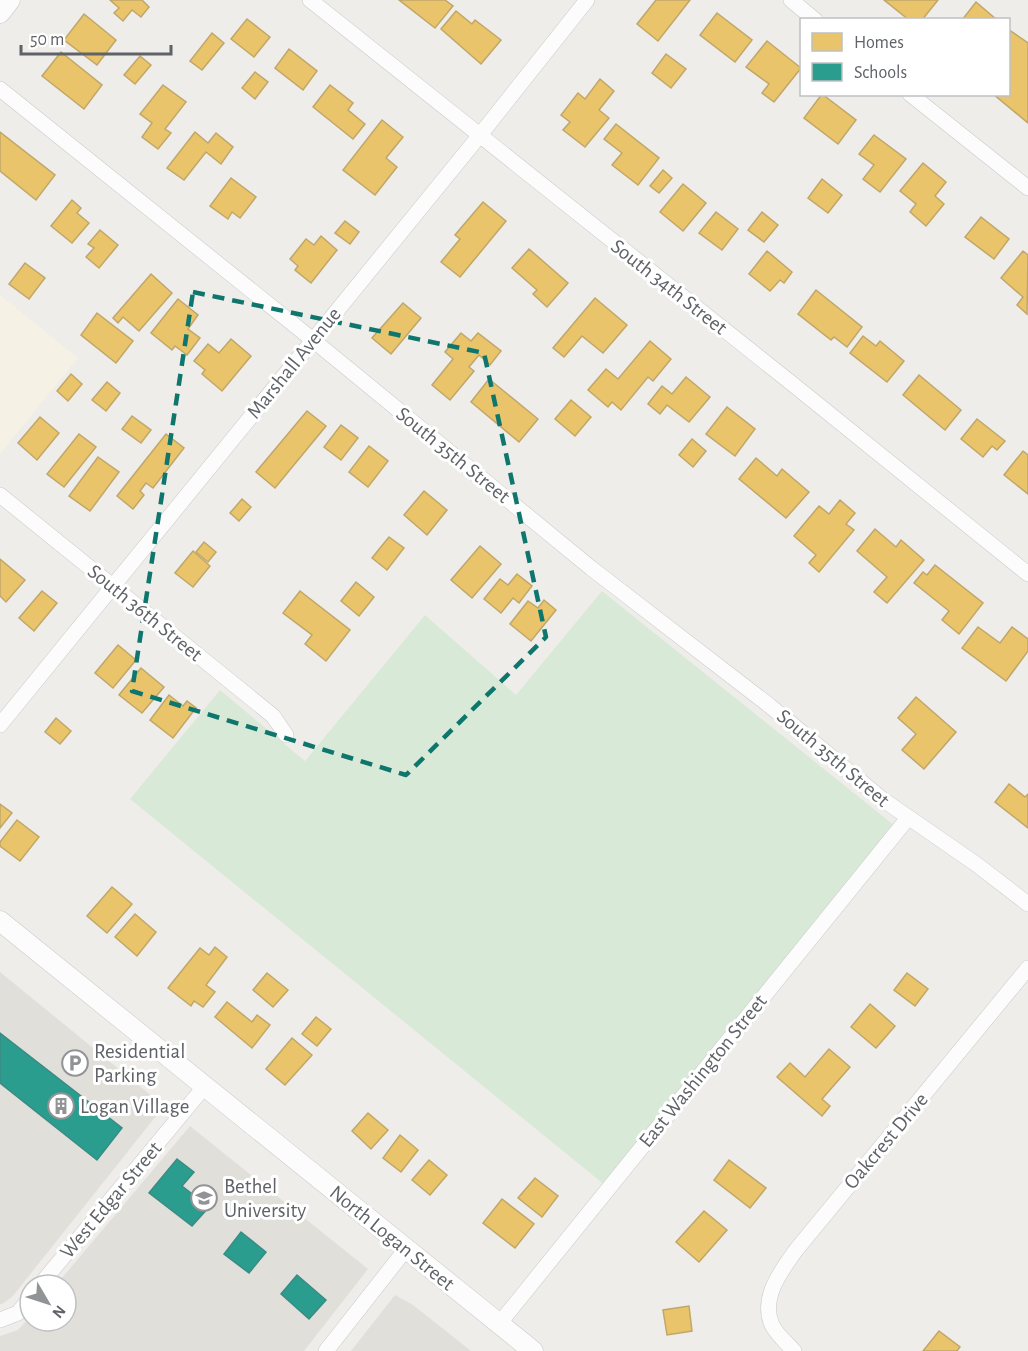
<svg xmlns="http://www.w3.org/2000/svg" width="1028" height="1351" font-family="'Alegreya Sans',sans-serif">
  <style>
    .commercial { fill: #f6f1e5 }
    .education { fill: #e1dfda }
    .green { fill: #d9e9d7 }
    .homes { fill: #e9c46a; stroke: #c0a769; stroke-width: 1.5 }
    .schools { fill: #2a9d8f; stroke: #3a8b83; stroke-width: 1.5 }
    .lines { fill: none; stroke-linecap: round; stroke-linejoin: round }
    .minor-casing { stroke: #c9c9c9; stroke-width: 16 }
    .tertiary-casing { stroke: #c9c9c9; stroke-width: 21 }
    .minor { stroke: #fcfcfc; stroke-width: 15 }
    .tertiary { stroke: #fcfcfc; stroke-width: 20 }
    .marked { fill: none; stroke: #0f766e; stroke-width: 4.5; stroke-dasharray: 12 8; stroke-linejoin: round }
    .labels { text-anchor: middle; dominant-baseline: central; stroke-width: 6; stroke-linejoin: round; paint-order: stroke }
    .street-label { font-size: 21px; fill: #5f6267; stroke: #fff }
    .poi-label { font-size: 21px; fill: #5f6267; stroke: #fff; text-anchor: start }
  </style>
  <rect width="100%" height="100%" fill="#eeedea"/>
  <!-- commercial -->
  <path class="commercial" d="M0 295 78 358 0 454Z"/>
  <!-- education -->
  <g class="education">
    <path d="M0 972 164 1106 12 1297 2 1304H0Z"/>
    <path d="M190 1126 368 1269 304 1351H0V1336L18 1330 30 1317V1321H66V1285H56Z"/>
    <path d="M395 1295 413 1305 471 1351H351Z"/>
  </g>
  <!-- green -->
  <path class="green" d="M602 591 895 826 606 1186 130 799 220 690 305 761 425 615 516 695Z"/>
  <!-- homes -->
  <g class="homes">
    <path d="M110 0H142L149 7 141 17 132 10 123 21 114 13 119 8Z"/>
    <path d="M399 0H445L453 6 435 28Z"/>
    <path d="M656 0H690L658 41 637 24Z"/>
    <path d="M884 0H938L922 20H909Z"/>
    <path d="M976 2 997 20H962Z"/>
    <path d="M456 11 472 24 475 20 501 40 481 64 441 29Z"/>
    <path d="M717 13 752 40 735 62 700 35Z"/>
    <path d="M84 14 116 40 97 65 64 40Z"/>
    <path d="M247 19 270 37 254 57 231 39Z"/>
    <path d="M1008 29 1028 43V123L993 94H1008Z"/>
    <path d="M212 33 224 43 202 70 190 61Z"/>
    <path d="M767 41 801 68 774 102 762 93 769 84 746 67Z"/>
    <path d="M289 49 317 71 303 90 275 68Z"/>
    <path d="M61 52 102 85 84 109 42 76Z"/>
    <path d="M666 54 686 69 671 88 652 73Z"/>
    <path d="M140 56 151 65 135 84 124 75Z"/>
    <path d="M255 72 268 82 255 99 242 88Z"/>
    <path d="M600 79 614 91 599 110 609 118 585 147 563 130 570 122 561 115 578 93 585 99Z"/>
    <path d="M163 85 186 102 165 129 171 133 158 149 142 137 152 123 140 114Z"/>
    <path d="M330 85 353 103 348 110 365 124 353 139 313 107Z"/>
    <path d="M822 94 856 120 838 144 804 118Z"/>
    <path d="M382 120 403 137 386 158 397 167 375 195 343 170Z"/>
    <path d="M616 124 659 158 638 185 612 165 622 153 604 139Z"/>
    <path d="M0 132 55 175 36 200 0 171Z"/>
    <path d="M195 132 208 143 216 133 233 147 221 164 206 152 184 180 167 168Z"/>
    <path d="M874 135 906 159 880 192 863 179 874 165 859 154Z"/>
    <path d="M923 163 946 182 935 196 944 204 926 226 910 212 916 204 900 191Z"/>
    <path d="M663 170 672 178 659 193 650 186Z"/>
    <path d="M231 178 256 197 240 218 232 212 228 219 210 206Z"/>
    <path d="M822 179 842 195 828 213 808 198Z"/>
    <path d="M683 184 706 203 683 231 660 212Z"/>
    <path d="M72 200 81 208 77 213 89 223 72 243 51 226Z"/>
    <path d="M483 202 506 221 460 277 441 262 460 239 455 235Z"/>
    <path d="M716 212 738 229 722 250 699 233Z"/>
    <path d="M762 212 778 225 764 242 748 230Z"/>
    <path d="M981 217 1009 239 994 259 965 237Z"/>
    <path d="M345 221 359 232 350 244 335 233Z"/>
    <path d="M100 230 118 245 99 268 86 257 94 248 88 244Z"/>
    <path d="M321 236 337 250 311 283 295 270 298 266 290 259 306 239 314 245Z"/>
    <path d="M529 249 568 283 547 307 533 294 537 290 512 268Z"/>
    <path d="M767 251 792 272 784 283 780 280 770 291 749 274Z"/>
    <path d="M1023 251 1028 255 1027 314 1017 305 1023 297 1001 278Z"/>
    <path d="M25 263 45 278 29 299 9 284Z"/>
    <path d="M151 274 172 293 139 331 123 317 118 323 113 318Z"/>
    <path d="M816 290 862 327 847 347 834 337 831 340 798 314Z"/>
    <path d="M595 298 627 325 603 353 582 336 564 357 553 348Z"/>
    <path d="M178 299 198 315 188 329 200 338 187 355 175 346 172 350 151 333Z"/>
    <path d="M403 303 421 318 391 354 372 338Z"/>
    <path d="M97 313 133 341 116 363 81 335Z"/>
    <path d="M461 333 471 341 478 333 501 351 490 365 479 355 469 367 474 371 450 400 432 385 453 359 445 352Z"/>
    <path d="M863 336 876 346 880 341 904 361 887 382 850 353Z"/>
    <path d="M231 339 251 356 222 391 202 374 205 370 194 361 208 344 219 353Z"/>
    <path d="M650 341 671 359 653 381 648 377 621 410 612 402 608 407 588 390 606 369 618 379Z"/>
    <path d="M71 374 82 384 68 401 57 391Z"/>
    <path d="M919 375 961 410 945 430 903 395Z"/>
    <path d="M686 377 710 397 689 422 667 405 660 414 648 404 662 386 672 394Z"/>
    <path d="M489 379 538 419 519 442 471 402Z"/>
    <path d="M107 382 120 393 106 411 92 400Z"/>
    <path d="M571 400 591 417 575 436 555 419Z"/>
    <path d="M727 407 755 429 735 456 706 434Z"/>
    <path d="M307 411 326 426 275 488 256 472Z"/>
    <path d="M132 416 151 430 141 443 122 429Z"/>
    <path d="M40 417 59 433 37 460 18 443Z"/>
    <path d="M977 419 1005 441 997 450 992 446 983 457 961 439Z"/>
    <path d="M341 425 358 438 341 460 324 447Z"/>
    <path d="M79 434 96 447 64 487 47 474Z"/>
    <path d="M166 434 184 448 153 488 146 483 140 491 144 495 133 509 117 496Z"/>
    <path d="M692 439 706 451 693 467 679 455Z"/>
    <path d="M369 446 388 461 368 487 349 472Z"/>
    <path d="M1023 451 1028 455V494L1004 475Z"/>
    <path d="M98 457 119 472 90 511 69 496Z"/>
    <path d="M756 458 777 476 782 469 809 492 786 518 739 479Z"/>
    <path d="M424 491 447 510 427 535 404 515Z"/>
    <path d="M242 499 251 507 239 521 230 513Z"/>
    <path d="M840 500 855 513 846 524 854 530 819 572 809 563 816 555 794 536 819 506 829 514Z"/>
    <path d="M875 529 896 547 901 540 924 560 887 603 874 592 887 577 857 551Z"/>
    <path d="M389 537 404 548 387 570 372 558Z"/>
    <path d="M204 542 216 552 208 562 196 552Z"/>
    <path d="M480 546 501 564 472 598 451 580Z"/>
    <path d="M193 551 210 566 193 587 175 573Z"/>
    <path d="M0 559 25 580 6 602 0 596Z"/>
    <path d="M935 565 983 603 959 634 942 620 949 611 914 583 923 572 927 575Z"/>
    <path d="M517 574 532 586 519 603 513 598 501 613 484 599 500 579 508 585Z"/>
    <path d="M356 582 374 597 359 616 341 601Z"/>
    <path d="M42 591 57 603 34 631 19 618Z"/>
    <path d="M300 591 350 630 326 661 305 644 312 635 283 613Z"/>
    <path d="M544 600 556 610 531 641 510 624 528 601 538 608Z"/>
    <path d="M978 627 1000 643 1012 627 1028 639V651L1006 681 962 648Z"/>
    <path d="M118 645 136 660 113 688 95 673Z"/>
    <path d="M141 668 164 687 142 713 119 695Z"/>
    <path d="M169 695 183 706 187 701 196 708 173 738 150 720Z"/>
    <path d="M916 697 956 732 924 769 902 750 916 734 898 718Z"/>
    <path d="M56 718 71 731 60 744 45 732Z"/>
    <path d="M1009 784 1025 797 1028 794V828L995 802Z"/>
    <path d="M0 804 12 813 0 828Z"/>
    <path d="M17 820 39 837 20 861 0 846V842Z"/>
    <path d="M112 887 132 904 107 933 87 916Z"/>
    <path d="M135 914 156 932 137 956 115 937Z"/>
    <path d="M215 947 227 957 206 985 215 992 203 1007 194 1001 191 1006 168 988 200 948 209 955Z"/>
    <path d="M267 973 288 990 273 1007 253 990Z"/>
    <path d="M907 973 928 989 915 1006 894 990Z"/>
    <path d="M227 1002 252 1022 257 1015 270 1025 252 1048 215 1017Z"/>
    <path d="M870 1004 895 1026 876 1048 851 1027Z"/>
    <path d="M316 1017 331 1029 317 1046 302 1034Z"/>
    <path d="M292 1038 312 1055 285 1085 266 1069Z"/>
    <path d="M829 1049 850 1067 822 1099 830 1106 822 1116 777 1077 790 1063 805 1077Z"/>
    <path d="M368 1113 388 1130 371 1149 352 1131Z"/>
    <path d="M400 1135 418 1150 401 1172 383 1158Z"/>
    <path d="M429 1160 447 1175 430 1195 412 1180Z"/>
    <path d="M729 1160 766 1188 750 1208 714 1180Z"/>
    <path d="M535 1178 558 1196 542 1217 518 1198Z"/>
    <path d="M502 1199 534 1224 515 1248 483 1223Z"/>
    <path d="M704 1211 727 1230 699 1262 676 1242Z"/>
    <path d="M689 1306 692 1331 667 1335 663 1310Z"/>
    <path d="M939 1331 960 1347 957 1351H923Z"/>
  </g>
  <!-- schools -->
  <g class="schools">
    <path d="M0 1033 122 1128 97 1160 0 1083Z"/>
    <path d="M177 1159 194 1172 182 1186 209 1207 192 1226 149 1193Z"/>
    <path d="M241 1232 266 1252 249 1273 224 1254Z"/>
    <path d="M297 1275 326 1300 309 1319 281 1294Z"/>
  </g>
  <g class="lines">
    <!-- minor casing -->
    <g class="minor-casing">
      <g id="minor">
        <path d="M310 0 790 382 1028 574"/>
        <path d="M791 0 815 20"/>
        <path d="M0 89 313 340 591 568 770 706 882 799 976 864 1028 904"/>
        <path d="M910 94 1028 188"/>
        <path d="M0 495 273 716 286 735"/>
        <path d="M0 725 480 135 587 0"/>
        <path d="M40 1285 205 1086"/>
        <path d="M0 1320 18 1313 30 1298"/>
        <path d="M499 1324 908 818"/>
        <path d="M326 1351 406 1249"/>
        <path d="M794 1351C787 1343 777 1335 772 1325 760 1298 781 1271 796 1250L1028 968"/>
      </g>
    </g>
    <!-- tertiary casing -->
    <g class="tertiary-casing">
      <g id="tertiary">
        <path d="M0 13 10 0"/>
        <path d="M0 921 533 1351"/>
      </g>
    </g>
    <!-- minor -->
    <use href="#minor" class="minor"/>
    <!-- tertiary -->
    <use href="#tertiary" class="tertiary"/>
  </g>
  <!-- marked area -->
  <path class="marked" d="M193 292 484 353 546 637 406 775 132 691Z"/>
  <!-- icons -->
  <defs>
    <g id="parking-ring" transform="scale(1.35)"><circle r="9.5" fill="#fff" stroke="#919395" stroke-width="1.5"/><path d="M-3.5-5.5H1a3.5 3.5 0 0 1 0 7H-1V5.5H-3.5ZM-1-3.4V-.6H.8a1.4 1.4 0 0 0 0-2.8Z" fill="#919395"/></g>
    <g id="building-ring" transform="scale(1.35)"><circle r="9.5" fill="#fff" stroke="#919395" stroke-width="1.5"/><path d="M-4-6H4V6H1V3H-1V6H-4ZM-2.5-4.3h1.7v1.8h-1.7ZM.8-4.3h1.7v1.8H.8ZM-2.5-1h1.7V.8h-1.7ZM.8-1h1.7V.8H.8Z" fill="#919395"/></g>
    <g id="university-ring" transform="scale(1.35)"><circle r="9.5" fill="#fff" stroke="#919395" stroke-width="1.5"/><path d="M0-5L7-2L0 1L-7-2ZM-4 1L0 2.5L4 1V4Q0 6-4 4Z" fill="#919395"/></g>
  </defs>
  <g fill-rule="evenodd">
    <use href="#parking-ring" x="75" y="1063"/>
    <use href="#building-ring" x="61" y="1106"/>
    <use href="#university-ring" x="204" y="1198"/>
  </g>
  <g class="labels">
    <!-- street labels -->
    <g class="street-label">
      <text transform="translate(669 287) rotate(38)">South 34th Street</text>
      <text transform="translate(294 363) rotate(-51)">Marshall Avenue</text>
      <text transform="translate(453 455) rotate(39)">South 35th Street</text>
      <text transform="translate(145 613) rotate(39)">South 36th Street</text>
      <text transform="translate(833 758) rotate(40)">South 35th Street</text>
      <text transform="translate(703 1071) rotate(-51)">East Washington Street</text>
      <text transform="translate(886 1141) rotate(-50)">Oakcrest Drive</text>
      <text transform="translate(111 1200) rotate(-50)">West Edgar Street</text>
      <text transform="translate(392 1238) rotate(39)">North Logan Street</text>
    </g>
    <!-- poi labels -->
    <g class="poi-label">
      <text x="94" y="1051">Residential<tspan x="94" dy="24">Parking</tspan></text>
      <text x="80" y="1106">Logan Village</text>
      <text x="224" y="1186">Bethel<tspan x="224" dy="24">University</tspan></text>
    </g>
  </g>
  <!-- legend -->
  <rect x="800" y="18" width="210" height="78" fill="#ffffff" stroke="#bfc0c2" stroke-width="1.5"/>
  <rect x="812" y="33" width="30" height="18" fill="#e9c46a" stroke="#bfc0c2" stroke-width="1.5"/>
  <text x="854" y="48" font-size="18" fill="#5f6267">Homes</text>
  <rect x="812" y="63" width="30" height="18" fill="#2a9d8f" stroke="#bfc0c2" stroke-width="1.5"/>
  <text x="854" y="78" font-size="18" fill="#5f6267">Schools</text>
  <!-- north arrow -->
  <g transform="translate(48 1303) rotate(129)"><circle r="28" fill="#ffffff" stroke="#bfc0c2" stroke-width="1.5"/>
  <path d="M0-4.5L10 22L0 15L-10 22Z" fill="#919395"/>
  <text y="-9" font-size="16" font-weight="bold" text-anchor="middle" fill="#5f6267">N</text>
  </g>
  <!-- scale -->
  <path d="M21 45v9h150v-9" fill="none" stroke="#5f6267" stroke-width="3"/>
  <text x="30" y="45" font-size="18" fill="#5f6267" stroke="#ffffff" stroke-width="4.5" paint-order="stroke">50 m</text>
</svg>
